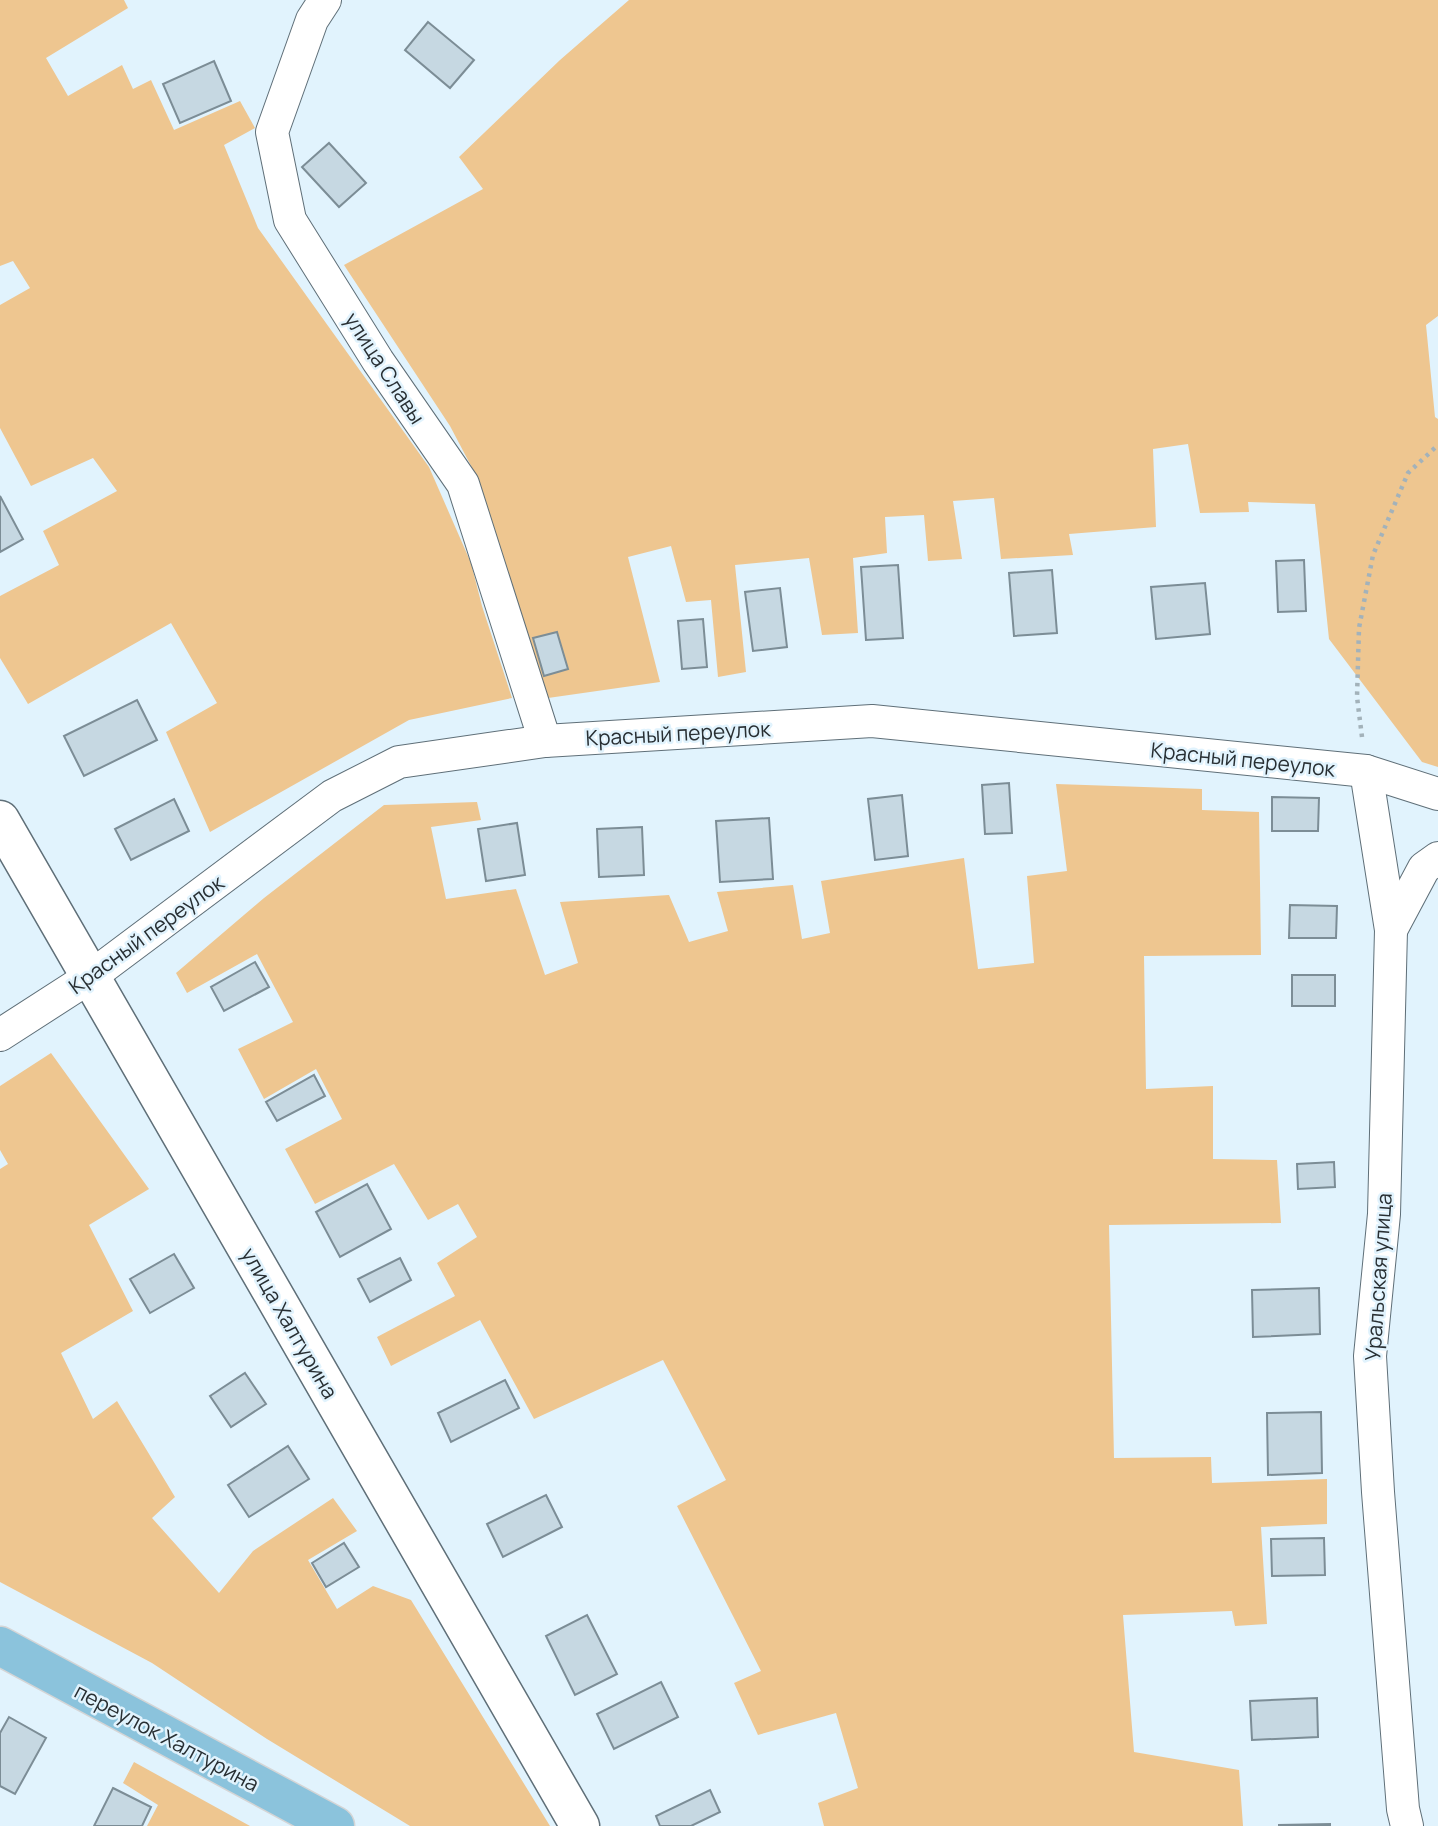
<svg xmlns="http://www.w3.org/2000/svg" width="1438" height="1826" font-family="Manrope,sans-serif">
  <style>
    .green { fill: #eec690 }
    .building { fill: #c6d8e2; stroke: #7c8d96; stroke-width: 2 }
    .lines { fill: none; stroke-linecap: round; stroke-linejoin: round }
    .minor-casing { stroke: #5f6f78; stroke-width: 34 }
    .tertiary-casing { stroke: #5f6f78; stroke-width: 41 }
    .primary-casing { stroke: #d4d5d6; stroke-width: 41 }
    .path { stroke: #a3b2ba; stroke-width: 4.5; stroke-dasharray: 3.5 5; stroke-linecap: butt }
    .minor { stroke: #fff; stroke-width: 32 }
    .tertiary { stroke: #fff; stroke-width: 38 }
    .primary { stroke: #8bc3dc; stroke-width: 38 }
    .labels { text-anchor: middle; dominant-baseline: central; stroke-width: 5; stroke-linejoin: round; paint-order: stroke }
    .street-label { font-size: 21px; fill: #282f33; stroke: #e1f3fd }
  </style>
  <rect width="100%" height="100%" fill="#e1f3fd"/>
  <!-- green -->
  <g class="green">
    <path d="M0 0H124L128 8 46 58 68 96 122 65 133 89 151 80 174 130 240 101 255 128 224 145 258 228 429 467 471 563 482 606 512 698 409 720 210 832 166 732 217 703 171 623 28 704 0 658V596L59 565 43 531 117 491 93 458 31 486 0 428V305L30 288 13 261 0 266Z"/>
    <path d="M629 0H1438V316L1426 325 1435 417 1438 419V767L1422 762 1329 639 1315 504 1248 502 1249 512 1200 513 1188 444 1153 449 1156 527 1069 534 1073 555 1001 559 994 498 953 501 962 559 928 561 924 515 885 517 887 553 853 558 858 633 822 635 809 558 735 565 746 672 718 677 711 600 686 602 671 546 628 557 660 682 548 698 536 668 479 481 450 426 344 265 483 189 459 157 560 60Z"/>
    <path d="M1056 784 1202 789V810L1259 812 1261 955 1144 956 1146 1089 1213 1086V1159L1277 1160 1281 1223 1109 1225 1114 1458 1211 1457 1212 1483 1327 1479V1524L1261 1527 1267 1624 1235 1626 1232 1611 1123 1615 1134 1752 1239 1770 1243 1826H824L818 1803 858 1788 836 1713 758 1735 734 1683 761 1671 677 1506 726 1480 663 1360 534 1419 480 1320 391 1366 377 1337 455 1296 437 1263 477 1237 458 1204 428 1220 394 1164 315 1204 285 1149 342 1119 316 1069 264 1099 238 1049 293 1022 257 954 187 993 176 973 264 898 384 805 477 802 481 820 431 827 446 899 516 889 545 975 578 963 560 902 669 895 689 942 728 931 717 892 793 885 802 939 830 933 821 881 964 858 978 969 1034 963 1027 876 1067 871Z"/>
    <path d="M51 1053 149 1189 89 1225 133 1311 61 1353 93 1419 117 1401 175 1497 152 1518 219 1593 253 1551 333 1498 357 1531 308 1560 337 1609 373 1586 411 1600 550 1826H410L267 1739 152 1663 0 1582V1169L8 1164 0 1150V1086Z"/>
    <path d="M134 1762 250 1826H147L158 1805 123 1783Z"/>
  </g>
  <!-- building -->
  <g class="building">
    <path d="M428 22 474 60 450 88 405 50Z"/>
    <path d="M214 61 231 101 180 123 163 84Z"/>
    <path d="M329 143 366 183 339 207 302 167Z"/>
    <path d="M0 496 23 539 0 552Z"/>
    <path d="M1304 560 1306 611 1278 612 1276 561Z"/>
    <path d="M898 565 903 638 866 640 861 567Z"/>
    <path d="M1052 570 1057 633 1014 636 1009 573Z"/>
    <path d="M1205 583 1210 634 1156 639 1151 587Z"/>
    <path d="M780 588 787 647 753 651 745 592Z"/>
    <path d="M703 619 707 667 682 669 678 621Z"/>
    <path d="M557 632 568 669 544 676 533 638Z"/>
    <path d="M137 700 157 740 84 776 64 736Z"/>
    <path d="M1009 783 1012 833 985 834 982 785Z"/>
    <path d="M902 795 908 856 875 860 868 799Z"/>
    <path d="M1272 797 1319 798 1318 831H1272Z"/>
    <path d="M174 799 189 831 131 860 115 829Z"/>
    <path d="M769 818 773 879 720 882 716 821Z"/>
    <path d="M517 823 525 875 486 881 478 829Z"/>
    <path d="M642 827 644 875 599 877 597 829Z"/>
    <path d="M1290 905 1337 906 1336 938H1289Z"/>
    <path d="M255 962 269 987 224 1011 211 987Z"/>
    <rect x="1292" y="975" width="43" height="31"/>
    <path d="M314 1075 325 1096 277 1121 266 1102Z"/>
    <path d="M1334 1162 1335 1187 1298 1189 1297 1164Z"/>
    <path d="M367 1184 391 1229 340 1257 316 1212Z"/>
    <path d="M174 1254 194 1288 150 1313 130 1279Z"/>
    <path d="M400 1258 411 1280 370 1302 358 1279Z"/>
    <path d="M1319 1288 1320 1334 1253 1337 1252 1290Z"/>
    <path d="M245 1373 266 1404 231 1427 210 1396Z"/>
    <path d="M505 1380 519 1408 451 1442 438 1413Z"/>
    <path d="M1321 1412 1322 1473 1268 1475 1267 1413Z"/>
    <path d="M288 1446 309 1479 249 1517 228 1485Z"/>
    <path d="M546 1495 562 1527 503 1557 487 1524Z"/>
    <path d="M1324 1538 1325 1575 1272 1576 1271 1539Z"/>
    <path d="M344 1543 359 1567 326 1587 312 1563Z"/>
    <path d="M587 1615 617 1674 575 1695 546 1636Z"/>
    <path d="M661 1682 678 1717 614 1749 597 1714Z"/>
    <path d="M1317 1698 1318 1737 1252 1740 1250 1701Z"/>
    <path d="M9 1717 46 1738 15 1794 0 1786V1733Z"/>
    <path d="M113 1788 151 1807 142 1826H94Z"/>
    <path d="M710 1790 720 1812 691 1826H660L656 1816Z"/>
    <path d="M1330 1824V1826H1279V1825Z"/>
  </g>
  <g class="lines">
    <!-- minor casing -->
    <g class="minor-casing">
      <g id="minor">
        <path d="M325 0 312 20 272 132 290 220 378 361 463 484 545 741"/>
        <path d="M1366 771 1391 930 1384 1214 1370 1356 1378 1492 1403 1809 1407 1826"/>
        <path d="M1391 930 1424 868 1438 858"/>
        <path d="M0 1035 90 977 332 796 399 762 545 741 872 721 1366 771 1438 794"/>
      </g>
    </g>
    <!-- tertiary casing -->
    <g class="tertiary-casing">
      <path id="tertiary" d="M0 820 580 1826"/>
    </g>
    <!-- primary casing -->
    <g class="primary-casing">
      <path id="primary" d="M0 1646 335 1826"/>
    </g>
    <!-- path -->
    <path class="path" d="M1362 737 1357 697 1359 628 1373 555 1408 473 1438 445"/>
    <!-- minor -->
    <use href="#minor" class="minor"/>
    <!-- tertiary -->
    <use href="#tertiary" class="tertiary"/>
    <!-- primary -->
    <use href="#primary" class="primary"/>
  </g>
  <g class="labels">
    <!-- street labels -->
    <g class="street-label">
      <text transform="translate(385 368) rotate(57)">улица Славы</text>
      <text transform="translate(678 733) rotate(-3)">Красный переулок</text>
      <text transform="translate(1243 759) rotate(6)">Красный переулок</text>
      <text transform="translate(146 934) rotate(-36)">Красный переулок</text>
      <text transform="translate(1378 1277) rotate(-86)">Уральская улица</text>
      <text transform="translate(290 1323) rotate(60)">улица Халтурина</text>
      <text transform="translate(167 1737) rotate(28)">переулок Халтурина</text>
    </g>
  </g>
</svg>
